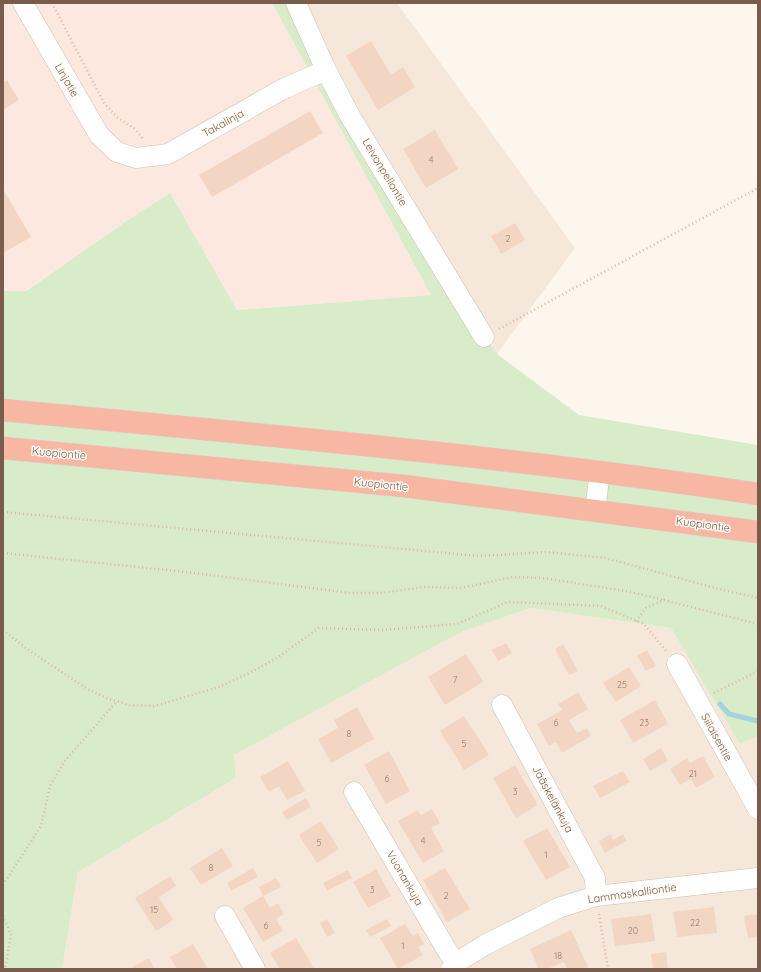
<svg xmlns="http://www.w3.org/2000/svg" width="761" height="972" font-family="Quicksand,sans-serif">
  <style>
    .residential { fill: #f5e8da }
    .commercial { fill: #fde8e0 }
    .green { fill: #d8ecc9 }
    .lines { fill: none; stroke-linecap: round; stroke-linejoin: round }
    .stream { stroke: #a5d3da; stroke-width: 5 }
    .building { fill: #f3d5c3 }
    .minor-casing { stroke: #d1beb0; stroke-width: 21 }
    .highway-casing { stroke: #dad1cd; stroke-width: 23 }
    .path { stroke: #d9b8a5; stroke-width: 2.5; stroke-dasharray: 1 3; stroke-linecap: butt }
    .minor { stroke: #fff; stroke-width: 20 }
    .highway { stroke: #f7b7a3; stroke-width: 22 }
    .labels { text-anchor: middle; dominant-baseline: central; stroke-width: 3; stroke-linejoin: round; paint-order: stroke }
    .number-label { font-size: 9px; fill: #987a6a }
    .street-label { font-size: 11px; fill: #7a5c4d; stroke: #fffaf3 }
  </style>
  <rect width="100%" height="100%" fill="#fdf6ec"/>
  <!-- residential -->
  <g class="residential">
    <path d="M296 3H397L575 248 497 354 484 337Z"/>
    <path d="M531 608 671 628 740 744 758 736V969H62L78 872 236 778 234 755 461 632Z"/>
  </g>
  <!-- commercial -->
  <path class="commercial" d="M3 3H272L431 295 237 310 170 194 128 220 25 291H3Z"/>
  <!-- green -->
  <path class="green" d="M272 3H296L484 337 497 354 579 415 758 445V736L740 744 671 628 531 608 461 632 234 755 236 778 78 872 62 969H3V291H26L128 220 170 193 237 310 431 295Z"/>
  <g class="lines">
    <!-- stream -->
    <path class="stream" d="M720 704 729 714 758 721"/>
  </g>
  <!-- building -->
  <g class="building">
    <path d="M371 41 391 75 403 67 415 87 378 110 346 56Z"/>
    <path d="M7 80 19 100 3 110V83Z"/>
    <path d="M310 111 323 133 212 197 199 175Z"/>
    <path d="M435 130 458 169 426 188 403 149Z"/>
    <path d="M3 189 31 237 3 253Z"/>
    <path d="M515 223 525 240 501 254 491 236Z"/>
    <path d="M506 643 512 653 498 661 492 650Z"/>
    <path d="M563 644 578 671 569 675 555 649Z"/>
    <path d="M647 650 656 666 646 671 637 656Z"/>
    <path d="M466 654 483 682 445 705 428 677Z"/>
    <path d="M629 667 641 686 616 702 603 683Z"/>
    <path d="M578 692 588 709 569 720 577 733 587 728 591 736 562 753 556 742 549 746 537 724 562 710 558 704Z"/>
    <path d="M655 700 668 724 633 743 620 720Z"/>
    <path d="M357 707 374 739 331 763 318 739 338 728 334 720Z"/>
    <path d="M464 716 489 755 464 770 440 731Z"/>
    <path d="M661 748 668 761 650 771 643 759Z"/>
    <path d="M389 751 410 791 386 804 364 765Z"/>
    <path d="M703 756 715 777 696 788 691 779 680 785 670 769 687 758 690 763Z"/>
    <path d="M288 761 305 791 287 800 279 786 269 792 260 777Z"/>
    <path d="M515 765 538 805 516 818 493 778Z"/>
    <path d="M623 771 630 782 600 798 593 786Z"/>
    <path d="M306 798 311 807 287 820 282 812Z"/>
    <path d="M432 809 440 823 431 828 444 851 423 863 398 821 418 810 421 815Z"/>
    <path d="M321 821 339 849 317 863 299 835Z"/>
    <path d="M547 828 570 867 546 880 523 841Z"/>
    <path d="M611 834 613 840 623 834 626 841 605 853 599 841Z"/>
    <path d="M222 848 233 866 201 885 190 868Z"/>
    <path d="M253 868 258 877 231 891 227 883Z"/>
    <path d="M445 868 470 909 447 922 423 880Z"/>
    <path d="M376 869 391 896 368 908 353 882Z"/>
    <path d="M348 870 352 878 327 891 323 883Z"/>
    <path d="M170 876 176 886 159 897 173 920 156 931 135 898Z"/>
    <path d="M276 878 281 887 263 896 259 887Z"/>
    <path d="M263 896 270 908 278 903 284 914 276 919 283 931 263 942 243 908Z"/>
    <path d="M714 907 717 933 677 937 673 912Z"/>
    <path d="M651 914 655 941 615 946 611 919Z"/>
    <path d="M758 914V937L748 938 744 916Z"/>
    <path d="M327 919 335 933 327 937 320 923Z"/>
    <path d="M387 919 391 926 370 937 366 930Z"/>
    <path d="M405 924 413 936 418 933 424 944 418 947 423 955 398 969 380 938Z"/>
    <path d="M571 930 588 967 582 969H567L564 962 547 969H539L530 949Z"/>
    <path d="M296 938 314 969H280L270 953Z"/>
    <path d="M193 944 208 969H177L170 957Z"/>
    <path d="M666 952 668 969H653L651 954Z"/>
    <path d="M149 958 155 969H134L132 967Z"/>
  </g>
  <g class="lines">
    <!-- minor casing -->
    <g class="minor-casing">
      <g id="minor">
        <path d="M23 3 99 135 117 152 136 158 168 154 281 90 326 70"/>
        <path d="M296 3 326 70 350 116 484 337"/>
        <path d="M595 510 600 472"/>
        <path d="M677 664 758 809"/>
        <path d="M502 705 595 878 596 896"/>
        <path d="M354 792 448 952 457 962"/>
        <path d="M225 916 255 969"/>
        <path d="M451 969 457 962 485 945 558 908 596 896 758 878"/>
      </g>
    </g>
    <!-- highway casing -->
    <g class="highway-casing">
      <g id="highway">
        <path d="M3 410C255 434 508 456 758 494"/>
        <path d="M3 448 404 486 758 532"/>
      </g>
    </g>
    <!-- path -->
    <g class="path">
      <path d="M52 3 104 103 117 117 135 129 144 140"/>
      <path d="M499 329 758 188"/>
      <path d="M3 512 479 556 547 552 606 558 715 588 758 598"/>
      <path d="M3 553 195 573 350 593H380L425 587 461 588 513 577 543 578 568 582 631 592 664 600"/>
      <path d="M636 621 646 608 664 600 758 624"/>
      <path d="M3 630 27 649 86 688 106 698 130 705 155 706 219 687 249 673 277 658 319 628 381 630 457 624 508 602 601 606 644 624 666 651"/>
      <path d="M714 693 758 671"/>
      <path d="M3 885 41 826 50 786 64 762 117 701"/>
      <path d="M599 914 608 969"/>
      <path d="M3 916 11 935 5 969"/>
    </g>
    <!-- minor -->
    <use href="#minor" class="minor"/>
    <!-- highway -->
    <use href="#highway" class="highway"/>
  </g>
  <g class="labels">
    <!-- number labels -->
    <g class="number-label">
      <text x="431" y="159">4</text>
      <text x="508" y="238">2</text>
      <text x="455" y="679">7</text>
      <text x="622" y="684">25</text>
      <text x="556" y="722">6</text>
      <text x="644" y="722">23</text>
      <text x="349" y="733">8</text>
      <text x="464" y="743">5</text>
      <text x="693" y="773">21</text>
      <text x="387" y="778">6</text>
      <text x="515" y="791">3</text>
      <text x="423" y="840">4</text>
      <text x="319" y="842">5</text>
      <text x="546" y="854">1</text>
      <text x="211" y="867">8</text>
      <text x="372" y="889">3</text>
      <text x="446" y="895">2</text>
      <text x="154" y="909">15</text>
      <text x="695" y="922">22</text>
      <text x="266" y="925">6</text>
      <text x="633" y="930">20</text>
      <text x="403" y="945">1</text>
      <text x="558" y="955">18</text>
    </g>
    <!-- street labels -->
    <g class="street-label">
      <text transform="translate(67 80) rotate(60)">Linjatie</text>
      <text transform="translate(223 123) rotate(-29)">Takalinja</text>
      <text transform="translate(385 172) rotate(59)">Leivonpellontie</text>
      <text transform="translate(59 453) rotate(5)">Kuopiontie</text>
      <text transform="translate(381 484) rotate(6)">Kuopiontie</text>
      <text transform="translate(703 524) rotate(8)">Kuopiontie</text>
      <text transform="translate(717 737) rotate(61)">Siilaisentie</text>
      <text transform="translate(553 799) rotate(62)">Jääskelänkuja</text>
      <text transform="translate(405 878) rotate(60)">Vuonankuja</text>
      <text transform="translate(632 893) rotate(-8)">Lammaskalliontie</text>
    </g>
  </g>
  <!-- border -->
  <rect width="761" height="972" fill="none" stroke="#7a5c4d" stroke-width="8"/>
</svg>
